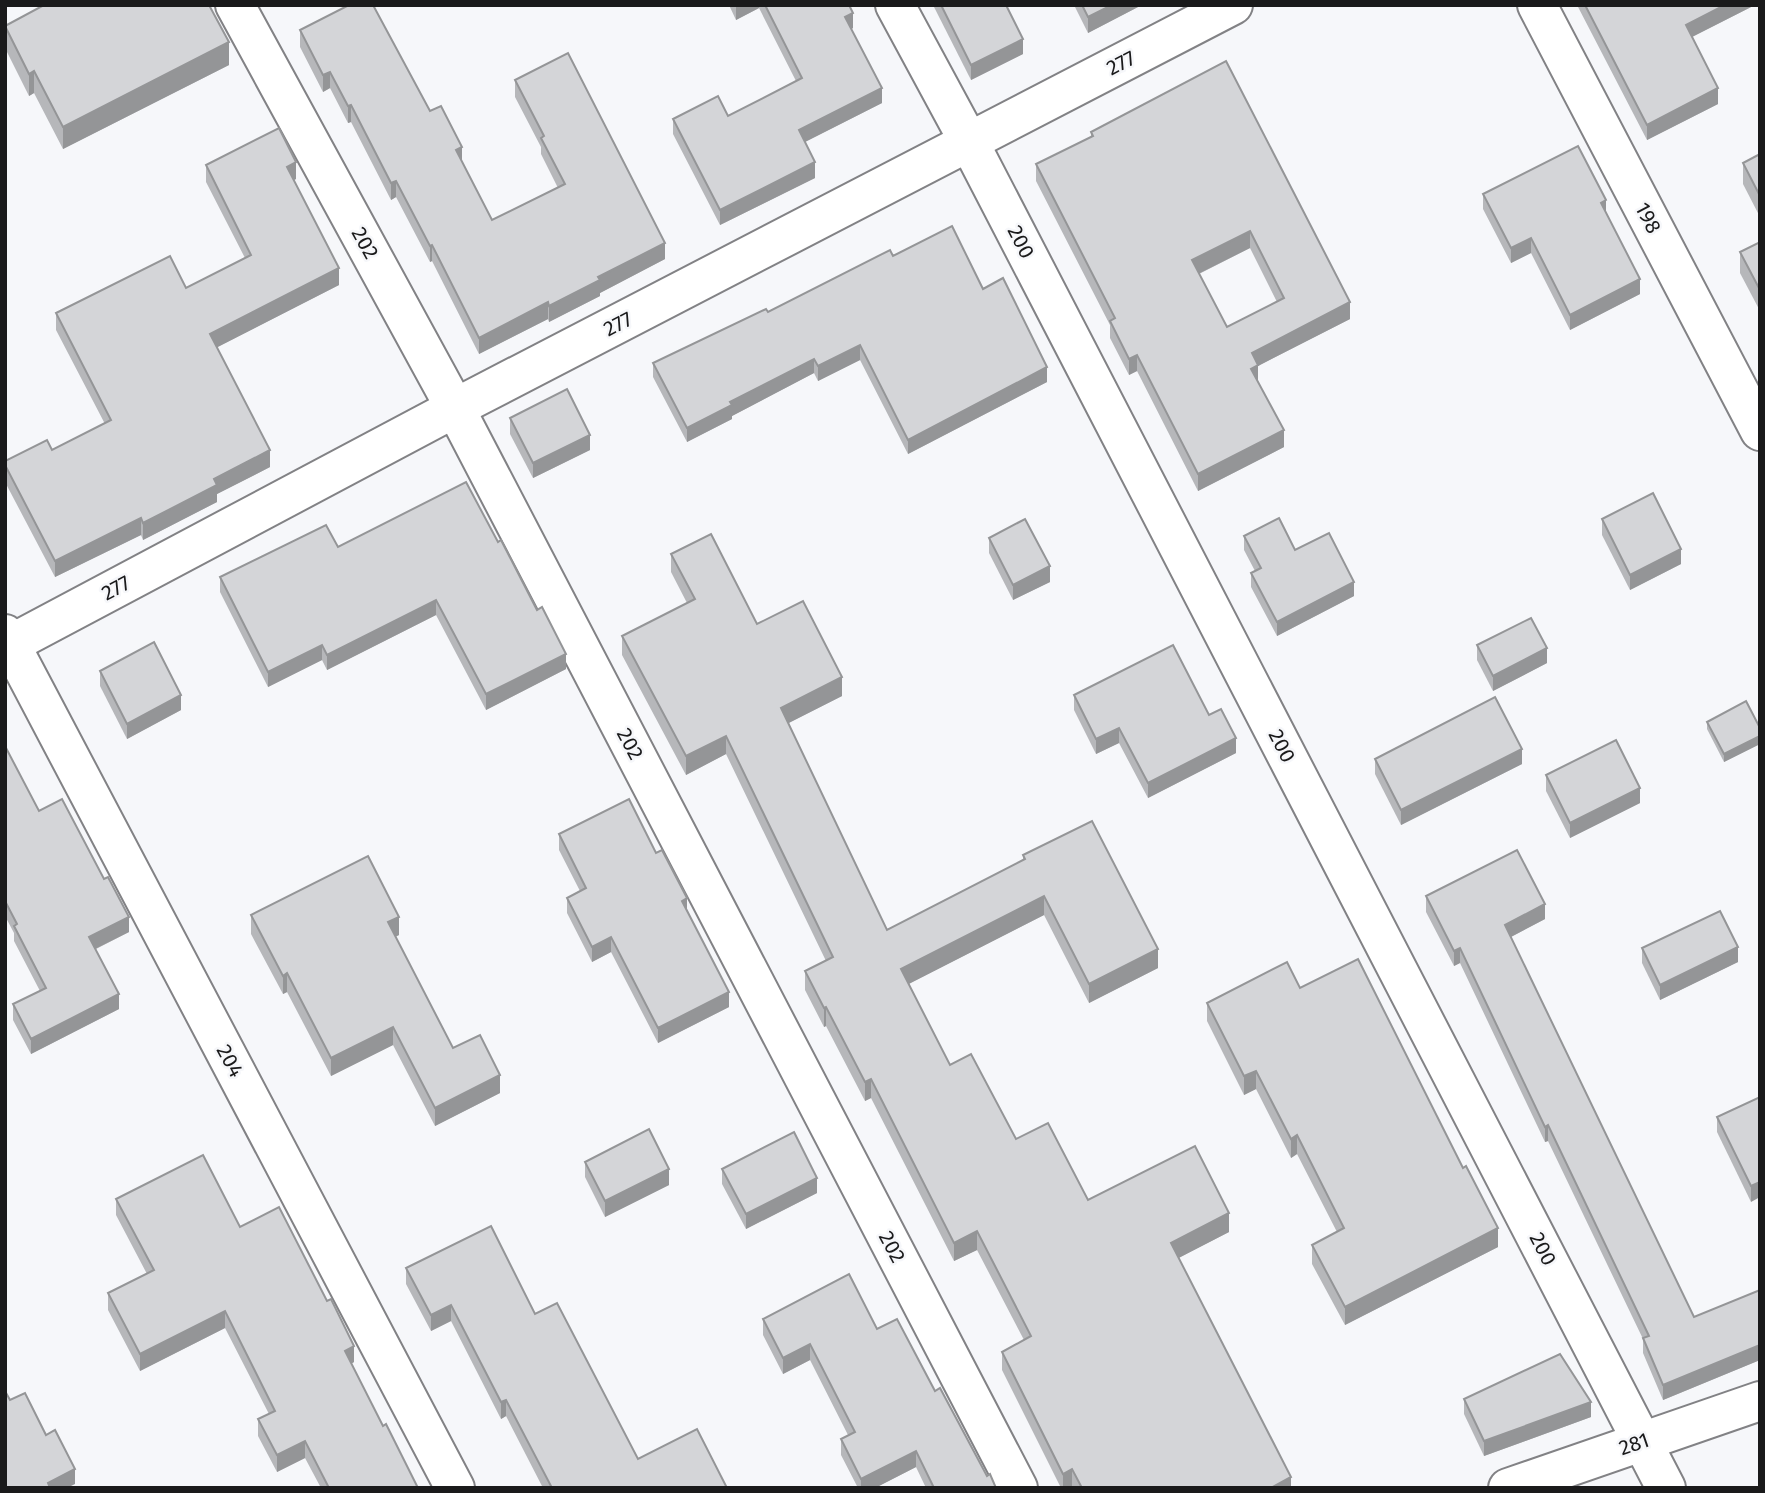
<svg xmlns="http://www.w3.org/2000/svg" width="1765" height="1493" font-family="'Fira Sans',sans-serif">
  <style>
    .lines { fill: none; stroke-linecap: round; stroke-linejoin: round }
    .minor-casing { stroke: #828285; stroke-width: 42 }
    .tertiary-casing { stroke: #828285; stroke-width: 42 }
    .minor { stroke: #fff; stroke-width: 38 }
    .tertiary { stroke: #fff; stroke-width: 38 }
    .wall { fill: #b6b7ba; fill-rule: evenodd }
    .shaded-wall { fill: #949597 }
    .building { fill: #d4d5d8; stroke: #949597; stroke-width: 2; fill-rule: evenodd }
    .labels { text-anchor: middle; dominant-baseline: central; stroke-width: 5; stroke-linejoin: round; paint-order: stroke }
    .street-label { font-size: 21px; fill: #1a1a1b; stroke: #f6f7fa }
  </style>
  <rect width="100%" height="100%" fill="#f6f7fa"/>
  <g class="lines">
    <!-- minor casing -->
    <g class="minor-casing">
      <g id="minor">
        <path d="M235 5 455 408 1018 1488"/>
        <path d="M895 5 969 142 1666 1488"/>
        <path d="M1537 5 1760 431"/>
        <path d="M5 634 455 1488"/>
        <path d="M1508 1488 1760 1401"/>
      </g>
    </g>
    <!-- tertiary casing -->
    <g class="tertiary-casing">
      <path id="tertiary" d="M5 647 455 408 1233 5"/>
    </g>
    <!-- minor -->
    <use href="#minor" class="minor"/>
    <!-- tertiary -->
    <use href="#tertiary" class="tertiary"/>
  </g>
  <!-- wall -->
  <g class="wall">
    <path d="M729 5H849L853 28 851 29 882 103 805 142 815 178 720 225 673 134V119L728 116 796 81 759 8 736 20Z"/>
    <path d="M933 5H1006L1023 54 971 80Z"/>
    <path d="M1074 5H1138V7L1088 33Z"/>
    <path d="M1577 5H1755L1692 37 1718 104 1647 140Z"/>
    <path d="M5 25 229 65 63 149 34 93 29 96 5 48Z"/>
    <path d="M300 30 430 111 462 161 492 220 558 188 541 154V147L515 97V80L665 259 600 293V296L549 322 548 319 479 354 432 261 430 262 396 197 391 200 351 122 348 123 330 88 323 92 300 47Z"/>
    <path d="M1226 61 1350 319 1258 366V382L1284 447 1198 491 1137 371 1129 375 1110 338V325L1036 181V164L1091 137V132ZM1250 248 1277 302 1227 327 1199 274Z"/>
    <path d="M1760 154V217L1743 184V163Z"/>
    <path d="M206 165 296 179 294 180 339 285 217 347 270 467 217 494V502L143 540 141 535 55 577 5 482V461L52 450 105 424 56 330V313L186 288 245 258 206 182Z"/>
    <path d="M1483 194 1606 213 1640 294 1570 330 1531 253 1511 263 1483 209Z"/>
    <path d="M1760 242V311L1740 273V252Z"/>
    <path d="M893 256 983 289 1047 382 908 454 860 360 818 381 814 373 732 416V419L687 442 653 377V363Z"/>
    <path d="M510 418 590 450 533 478 510 434Z"/>
    <path d="M1602 519 1681 564 1630 590 1602 535Z"/>
    <path d="M1244 536 1295 550 1354 596 1277 636 1251 587V573L1255 571 1244 550Z"/>
    <path d="M989 538 1050 582 1013 600 989 553Z"/>
    <path d="M498 542 566 669 486 710 436 615 327 670 322 660 268 687 220 592V577L338 547Z"/>
    <path d="M671 554 757 624 842 696 788 723 887 930 1023 860V855L1158 968 1089 1003 1044 915 908 984 950 1065 1016 1139 1088 1200 1229 1232 1178 1258 1291 1488H1061L1002 1370V1352L1024 1340 977 1250 954 1261 871 1098 865 1101 826 1026 824 1027 805 990V971L826 961 726 754 686 775 622 655V636L687 603 671 572Z"/>
    <path d="M1477 645 1547 663 1493 691 1477 660Z"/>
    <path d="M100 671 181 710 127 739 100 686Z"/>
    <path d="M1074 695 1209 715 1236 753 1148 798 1119 743 1096 754 1074 710Z"/>
    <path d="M1707 722 1760 728V744L1724 762 1707 729Z"/>
    <path d="M5 746 39 811 129 932 96 949 119 1009 31 1054 13 1020V1004L40 991 14 941V933L5 916Z"/>
    <path d="M1375 759 1522 764 1401 825 1375 774Z"/>
    <path d="M1546 775 1640 803 1570 838 1546 791Z"/>
    <path d="M559 834 656 853 687 910 729 1007 658 1043 611 952 592 962 567 913V898L580 891 559 850Z"/>
    <path d="M1426 896 1545 919 1511 937 1694 1317 1760 1290V1360L1663 1400 1643 1353V1339L1548 1141 1545 1142 1460 963 1454 966 1426 912Z"/>
    <path d="M251 915 399 935 395 937 453 1048 500 1093 435 1126 393 1045 331 1076 287 992 283 994 251 934Z"/>
    <path d="M1642 948 1738 962 1660 1000 1642 963Z"/>
    <path d="M1300 988 1498 1247 1345 1325 1312 1264V1245L1337 1232 1297 1154 1291 1158 1256 1089 1244 1095 1207 1021V1003Z"/>
    <path d="M1760 1097 1751 1202 1717 1132V1117Z"/>
    <path d="M585 1162 669 1185 605 1217 585 1177Z"/>
    <path d="M722 1169 817 1193 746 1229 722 1184Z"/>
    <path d="M116 1199 240 1227 354 1362 351 1364 383 1426 418 1488H321L305 1458 277 1472 258 1436V1419L269 1414 225 1328 140 1371 108 1310V1293L147 1274 116 1215Z"/>
    <path d="M406 1268 535 1314 638 1459 727 1488H543L506 1416 501 1419 451 1321 431 1331 406 1284Z"/>
    <path d="M763 1319 877 1329 935 1391 987 1476 996 1488H926L916 1467 875 1488H858L841 1455V1439L848 1435 810 1360 783 1374 763 1335Z"/>
    <path d="M1464 1399 1591 1417 1484 1456 1464 1414Z"/>
  </g>
  <!-- shaded-wall -->
  <g class="shaded-wall">
    <path d="M736 5H759V8L736 20Z"/>
    <path d="M1112 5H1138V7L1088 33V17Z"/>
    <path d="M1725 5H1755L1686 40V25Z"/>
    <path d="M853 13V28L845 33V17Z"/>
    <path d="M1023 39V54L971 80V65Z"/>
    <path d="M229 42V65L63 149V127Z"/>
    <path d="M34 71V93L29 96V74Z"/>
    <path d="M330 72V88L323 92V75Z"/>
    <path d="M882 88V103L799 145V130Z"/>
    <path d="M1718 88V104L1647 140V125Z"/>
    <path d="M351 105V122L348 123V106Z"/>
    <path d="M462 147V163L456 150Z"/>
    <path d="M296 162V179L287 183V167Z"/>
    <path d="M815 162V178L720 225V210Z"/>
    <path d="M396 181V197L391 200V183Z"/>
    <path d="M1606 200V215L1601 203Z"/>
    <path d="M1250 231V248L1192 277V260Z"/>
    <path d="M1531 238V253L1511 263V248Z"/>
    <path d="M665 243V259L600 293V296L549 322V306L598 277Z"/>
    <path d="M432 245V261L430 262V246Z"/>
    <path d="M339 268V285L210 351V334Z"/>
    <path d="M1640 279V294L1570 330V315Z"/>
    <path d="M548 302V319L479 354V338Z"/>
    <path d="M1350 302V319L1258 366V382L1251 385 1252 353Z"/>
    <path d="M860 345V360L818 381V366Z"/>
    <path d="M1137 355V371L1129 375V359Z"/>
    <path d="M814 359V373L732 416V419L687 442V428L730 402Z"/>
    <path d="M1047 367V382L908 454V440Z"/>
    <path d="M1284 430V447L1198 491V474Z"/>
    <path d="M590 435V450L533 478V463Z"/>
    <path d="M270 450V467L217 494V502L143 540V523L214 479Z"/>
    <path d="M141 518V535L55 577V561Z"/>
    <path d="M1681 549V564L1630 590V575Z"/>
    <path d="M1050 566V582L1013 600V585Z"/>
    <path d="M1354 582V596L1277 636V622Z"/>
    <path d="M436 600V615L327 670V655Z"/>
    <path d="M322 645V660L268 687V672Z"/>
    <path d="M1547 648V663L1493 691V676Z"/>
    <path d="M566 654V669L486 710V694Z"/>
    <path d="M842 677V696L781 727V708Z"/>
    <path d="M181 695V710L127 739V724Z"/>
    <path d="M1119 728V743L1096 754V739Z"/>
    <path d="M726 736V754L686 775V756Z"/>
    <path d="M1760 736V744L1724 762V754Z"/>
    <path d="M1236 738V753L1148 798V783Z"/>
    <path d="M1522 749V764L1401 825V810Z"/>
    <path d="M1640 788V803L1570 838V823Z"/>
    <path d="M1044 896V915L901 988V969Z"/>
    <path d="M687 898V914L682 901Z"/>
    <path d="M1545 904V919L1505 940V925Z"/>
    <path d="M129 917V932L89 952V937Z"/>
    <path d="M399 917V935L388 940V922Z"/>
    <path d="M611 937V952L592 962V947Z"/>
    <path d="M1738 947V962L1660 1000V985Z"/>
    <path d="M1460 948V963L1454 966V951Z"/>
    <path d="M1158 949V968L1089 1003V984Z"/>
    <path d="M287 973V992L283 994V976Z"/>
    <path d="M729 992V1007L658 1043V1028Z"/>
    <path d="M119 994V1009L31 1054V1039Z"/>
    <path d="M826 1007V1026L824 1027V1008Z"/>
    <path d="M393 1027V1045L331 1076V1058Z"/>
    <path d="M1256 1071V1089L1244 1095V1076Z"/>
    <path d="M500 1075V1093L435 1126V1108Z"/>
    <path d="M871 1079V1098L865 1101V1082Z"/>
    <path d="M1548 1125V1141L1545 1142V1127Z"/>
    <path d="M1297 1135V1154L1291 1158V1139Z"/>
    <path d="M669 1169V1185L605 1217V1201Z"/>
    <path d="M817 1178V1193L746 1229V1214Z"/>
    <path d="M1760 1182V1197L1751 1202V1186Z"/>
    <path d="M1229 1213V1232L1171 1262V1243Z"/>
    <path d="M1498 1228V1247L1345 1325V1307Z"/>
    <path d="M977 1231V1250L954 1261V1243Z"/>
    <path d="M451 1305V1321L431 1331V1315Z"/>
    <path d="M225 1311V1328L140 1371V1354Z"/>
    <path d="M810 1344V1360L783 1374V1358Z"/>
    <path d="M1760 1345V1360L1663 1400V1385Z"/>
    <path d="M354 1346V1362L345 1367V1351Z"/>
    <path d="M506 1400V1416L501 1419V1402Z"/>
    <path d="M1591 1402V1417L1484 1456V1441Z"/>
    <path d="M305 1441V1458L277 1472V1455Z"/>
    <path d="M916 1451V1467L875 1488H861V1479Z"/>
    <path d="M75 1469V1484L67 1488H48V1483Z"/>
    <path d="M1072 1469V1488H1063V1474Z"/>
    <path d="M1291 1477V1488H1271Z"/>
  </g>
  <!-- building -->
  <g class="building">
    <path d="M44 5H209L229 42 63 127 34 71 29 74 5 26Z"/>
    <path d="M349 5H373L430 111 441 106 462 147 456 150 492 220 565 184 541 138 544 136 515 80 568 53 665 243 598 277 600 280 549 306 548 302 479 338 432 245 430 246 396 181 391 183 351 105 348 106 330 72 323 75 300 30Z"/>
    <path d="M765 5H849L853 13 845 17 882 88 799 130 815 162 720 210 673 119 718 96 728 116 802 78Z"/>
    <path d="M941 5H1006L1023 39 971 65Z"/>
    <path d="M1082 5H1112L1088 17Z"/>
    <path d="M1585 5H1725L1686 25 1718 88 1647 125Z"/>
    <path d="M1226 61 1350 302 1252 353 1258 365 1251 369 1284 430 1198 474 1137 355 1129 359 1110 321 1115 318 1036 164 1093 136 1091 132ZM1250 231 1284 298 1227 327 1192 260Z"/>
    <path d="M279 128 296 162 287 167 339 268 210 334 270 450 214 479 217 485 143 523 141 518 55 561 5 465V461L47 440 52 450 111 420 56 313 170 256 186 288 251 255 206 165Z"/>
    <path d="M1578 146 1606 200 1601 203 1640 279 1570 315 1531 238 1511 248 1483 194Z"/>
    <path d="M1760 154V196L1743 163Z"/>
    <path d="M952 226 983 289 1003 278 1047 367 908 440 860 345 818 366 814 359 730 402 732 405 687 428 653 363 766 309 768 312 890 250 893 256Z"/>
    <path d="M1760 242V290L1740 252Z"/>
    <path d="M567 389 590 435 533 463 510 418Z"/>
    <path d="M466 482 498 542 501 540 537 610 542 607 566 654 486 694 436 600 327 655 322 645 268 672 220 577 326 525 338 547Z"/>
    <path d="M1653 493 1681 549 1630 575 1602 519Z"/>
    <path d="M1279 518 1295 550 1329 533 1354 582 1277 622 1251 573 1261 568 1244 536Z"/>
    <path d="M1025 519 1050 566 1013 585 989 538Z"/>
    <path d="M711 534 757 624 803 601 842 677 781 708 887 930 1025 859 1023 855 1092 821 1158 949 1089 984 1044 896 901 969 950 1065 971 1054 1016 1139 1048 1123 1088 1200 1195 1146 1229 1213 1171 1243 1291 1477 1271 1488H1082L1072 1469 1063 1474 1002 1352 1031 1336 977 1231 954 1243 871 1079 865 1082 826 1007 824 1008 805 971 833 957 726 736 686 756 622 636 695 599 671 554Z"/>
    <path d="M1531 618 1547 648 1493 676 1477 645Z"/>
    <path d="M154 642 181 695 127 724 100 671Z"/>
    <path d="M1173 645 1209 715 1221 709 1236 738 1148 783 1119 728 1096 739 1074 695Z"/>
    <path d="M1495 697 1522 749 1401 810 1375 759Z"/>
    <path d="M1746 701 1760 728V736L1724 754 1707 722Z"/>
    <path d="M1616 740 1640 788 1570 823 1546 775Z"/>
    <path d="M5 746 39 811 62 799 104 879 108 877 129 917 89 937 119 994 31 1039 13 1004 46 988 14 926 17 924 5 901Z"/>
    <path d="M629 799 656 853 662 850 687 898 682 901 729 992 658 1028 611 937 592 947 567 898 586 888 559 834Z"/>
    <path d="M1517 850 1545 904 1505 925 1694 1317 1760 1290V1345L1663 1385 1643 1338 1649 1336 1548 1125 1545 1127 1460 948 1454 951 1426 896Z"/>
    <path d="M368 856 399 917 388 922 453 1048 480 1035 500 1075 435 1108 393 1027 331 1058 287 973 283 976 251 915Z"/>
    <path d="M1720 911 1738 947 1660 985 1642 948Z"/>
    <path d="M1358 959 1463 1168 1466 1166 1498 1228 1345 1307 1312 1245 1344 1228 1297 1135 1291 1139 1256 1071 1244 1076 1207 1003 1287 962 1300 988Z"/>
    <path d="M1760 1097V1182L1751 1186 1717 1117Z"/>
    <path d="M649 1129 669 1169 605 1201 585 1162Z"/>
    <path d="M794 1132 817 1178 746 1214 722 1169Z"/>
    <path d="M203 1155 240 1227 279 1207 327 1301 331 1299 354 1346 345 1351 383 1426 386 1424 418 1488H329L305 1441 277 1455 258 1419 275 1411 225 1311 140 1354 108 1293 154 1270 116 1199Z"/>
    <path d="M491 1226 535 1314 557 1303 638 1459 697 1429 727 1488H552L506 1400 501 1402 451 1305 431 1315 406 1268Z"/>
    <path d="M849 1274 877 1329 897 1319 935 1391 940 1388 987 1476 990 1474 996 1488H934L916 1451 861 1479 841 1439 855 1432 810 1344 783 1358 763 1319Z"/>
    <path d="M1560 1354 1591 1402 1484 1441 1464 1399Z"/>
    <path d="M5 1391 10 1400 25 1393 46 1435 55 1430 75 1469 48 1483 50 1488H5Z"/>
  </g>
  <g class="labels">
    <!-- street labels -->
    <g class="street-label">
      <text transform="translate(1121 63) rotate(-27)">277</text>
      <text transform="translate(1648 218) rotate(62)">198</text>
      <text transform="translate(1021 242) rotate(63)">200</text>
      <text transform="translate(365 243) rotate(61)">202</text>
      <text transform="translate(618 324) rotate(-27)">277</text>
      <text transform="translate(116 588) rotate(-28)">277</text>
      <text transform="translate(630 744) rotate(62)">202</text>
      <text transform="translate(1282 746) rotate(63)">200</text>
      <text transform="translate(230 1061) rotate(62)">204</text>
      <text transform="translate(892 1247) rotate(62)">202</text>
      <text transform="translate(1543 1249) rotate(63)">200</text>
      <text transform="translate(1634 1444) rotate(-19)">281</text>
    </g>
  </g>
  <!-- border -->
  <rect width="1765" height="1493" fill="none" stroke="#1a1a1b" stroke-width="14"/>
</svg>
